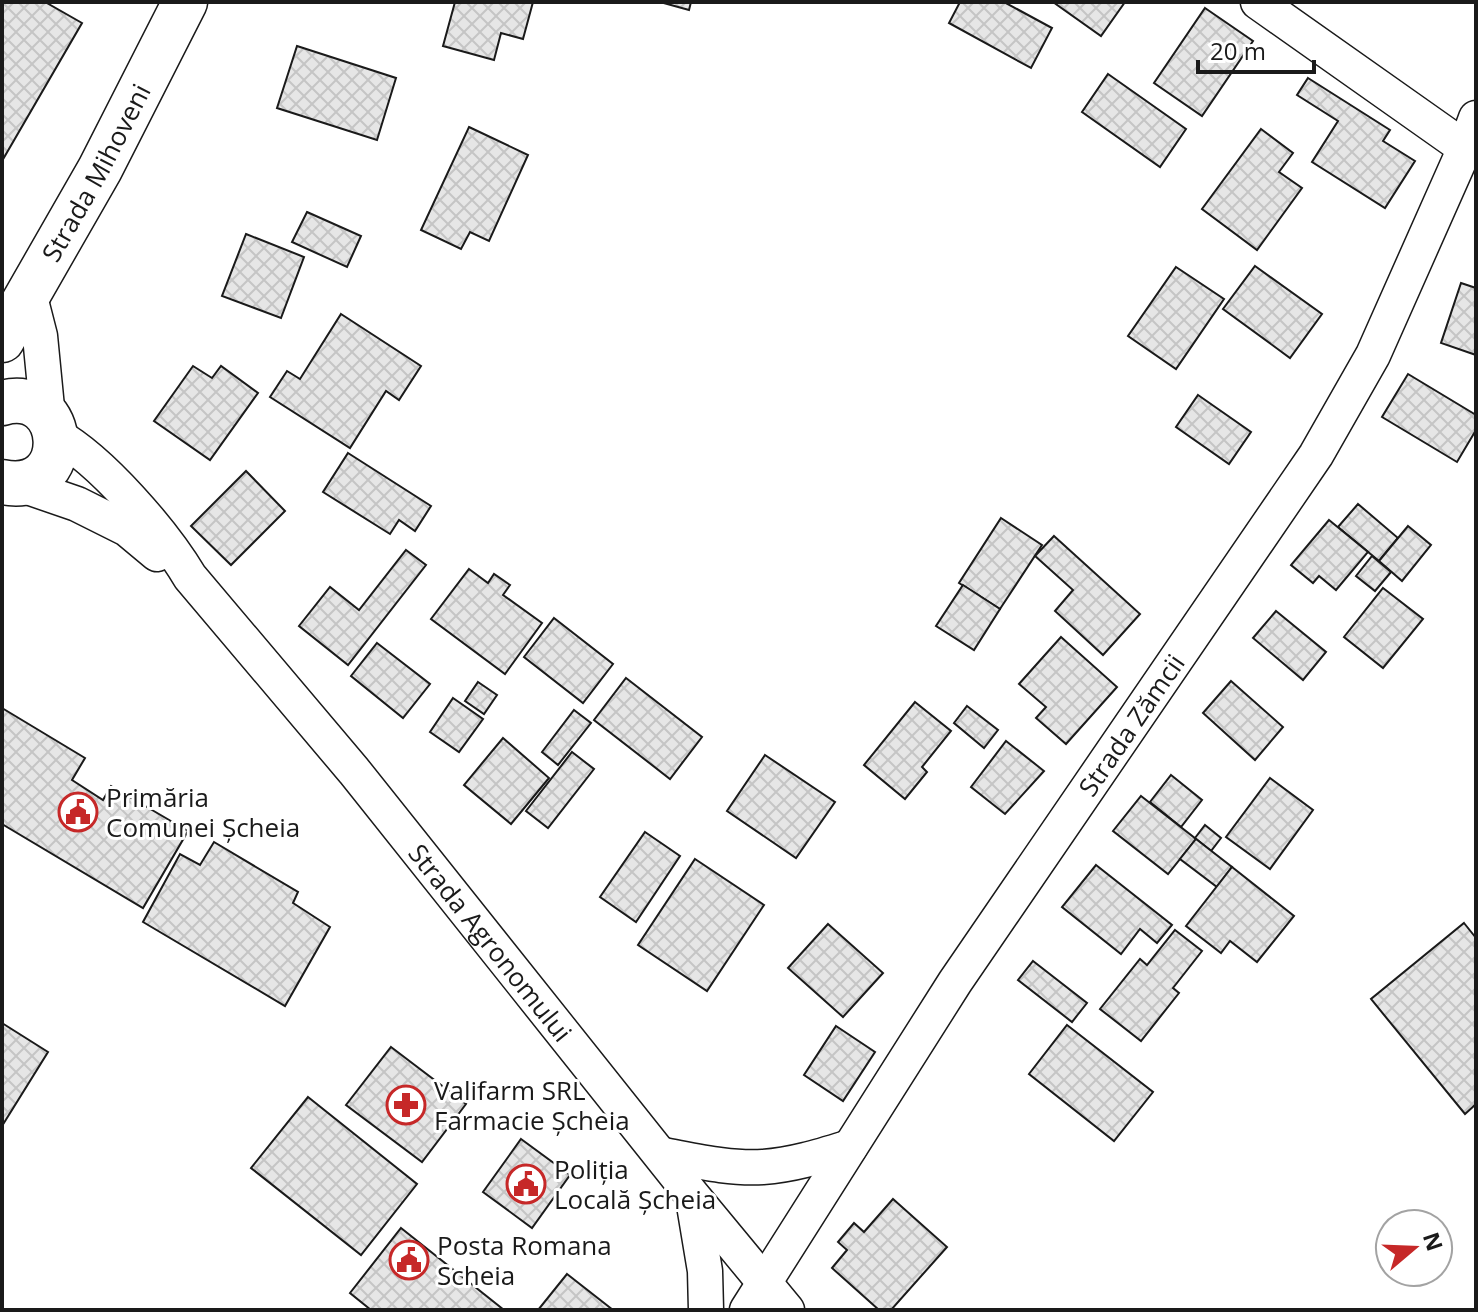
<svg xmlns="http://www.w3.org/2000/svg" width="1478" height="1312" font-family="'Open Sans',sans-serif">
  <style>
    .building { fill: url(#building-cross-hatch); stroke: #1a1a1a; stroke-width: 2 }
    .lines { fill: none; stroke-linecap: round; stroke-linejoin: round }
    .street-casing { stroke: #1a1a1a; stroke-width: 37 }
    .secondary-casing { stroke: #1a1a1a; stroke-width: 47 }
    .street { stroke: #fff; stroke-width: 34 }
    .secondary { stroke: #fff; stroke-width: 44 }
    .labels { text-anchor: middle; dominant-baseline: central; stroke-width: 6; stroke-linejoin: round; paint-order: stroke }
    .street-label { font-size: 26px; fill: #1a1a1a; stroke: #fff }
    .poi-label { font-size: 26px; fill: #1a1a1a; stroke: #fff; text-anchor: start }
  </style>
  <defs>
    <pattern id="building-cross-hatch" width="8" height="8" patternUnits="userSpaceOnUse" patternTransform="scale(2)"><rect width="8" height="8" fill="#e6e6e6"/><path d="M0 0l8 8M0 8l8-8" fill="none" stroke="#c5c5c5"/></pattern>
  </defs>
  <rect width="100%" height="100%" fill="#fff"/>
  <!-- building -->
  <g class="building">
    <path d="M2 2H45L82 23 2 161Z"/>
    <path d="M455 2H533L523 39 501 33 494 60 443 46Z"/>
    <path d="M660 2H691L689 10Z"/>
    <path d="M960 2H1004L1052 28 1031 68 949 23Z"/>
    <path d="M1053 2H1125L1101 36Z"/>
    <path d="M1205 8 1253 41 1202 116 1154 83Z"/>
    <path d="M297 46 396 78 377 140 277 108Z"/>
    <path d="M1108 74 1186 129 1160 167 1082 112Z"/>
    <path d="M1308 78 1390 130 1383 141 1415 161 1385 208 1312 162 1338 121 1297 95Z"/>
    <path d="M469 127 528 155 489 241 470 232 461 249 421 230Z"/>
    <path d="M1261 129 1293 153 1279 172 1302 188 1257 250 1202 209Z"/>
    <path d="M307 212 361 236 347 267 292 242Z"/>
    <path d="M246 234 304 257 281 318 222 296Z"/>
    <path d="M1255 266 1322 314 1290 358 1223 309Z"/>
    <path d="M1176 267 1224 299 1176 369 1128 336Z"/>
    <path d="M1461 283 1476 288V355L1441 343Z"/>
    <path d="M341 314 421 366 399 400 386 391 350 448 270 397 287 371 300 379Z"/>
    <path d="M193 366 212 378 221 366 258 393 210 460 154 421Z"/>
    <path d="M1408 374 1476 415V430L1457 462 1382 417Z"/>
    <path d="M1198 395 1251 432 1229 464 1176 427Z"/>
    <path d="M348 453 431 506 415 531 399 520 390 534 323 492Z"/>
    <path d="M246 471 285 511 231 565 191 526Z"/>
    <path d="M1358 504 1398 538 1379 561 1338 527Z"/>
    <path d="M1001 518 1042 545 1000 609 959 583Z"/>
    <path d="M1329 520 1368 552 1336 590 1319 576 1313 583 1291 565Z"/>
    <path d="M1408 526 1431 545 1402 581 1379 561Z"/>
    <path d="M1054 536 1140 614 1103 655 1055 611 1073 590 1035 556Z"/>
    <path d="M406 550 426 565 348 665 299 626 330 587 359 610Z"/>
    <path d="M1372 556 1391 572 1375 591 1356 576Z"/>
    <path d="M469 569 488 583 494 574 510 585 503 595 542 623 505 674 431 619Z"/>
    <path d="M963 585 1000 609 974 650 936 626Z"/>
    <path d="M1383 588 1423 619 1383 668 1344 637Z"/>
    <path d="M1276 611 1326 652 1303 680 1253 638Z"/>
    <path d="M554 618 613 664 583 703 524 657Z"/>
    <path d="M1061 637 1117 687 1066 744 1036 718 1046 707 1019 684Z"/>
    <path d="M377 643 430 684 403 718 351 676Z"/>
    <path d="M626 678 702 737 670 779 594 720Z"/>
    <path d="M1231 681 1283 727 1255 760 1203 713Z"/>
    <path d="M478 682 497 695 484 714 465 701Z"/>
    <path d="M453 698 483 719 459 752 430 732Z"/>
    <path d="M915 702 951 731 922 767 927 772 905 799 864 765Z"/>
    <path d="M967 706 998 730 984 748 954 723Z"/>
    <path d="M2 708 85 758 72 780 103 800 111 786 188 831 143 908 2 824Z"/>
    <path d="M574 710 591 723 558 765 542 752Z"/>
    <path d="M503 738 549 778 511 824 464 785Z"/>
    <path d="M1006 741 1044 771 1005 814 971 787Z"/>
    <path d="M572 752 594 769 548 828 526 811Z"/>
    <path d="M765 755 835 802 796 858 727 811Z"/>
    <path d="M1171 775 1202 800 1181 827 1150 802Z"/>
    <path d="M1270 778 1313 810 1270 869 1226 837Z"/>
    <path d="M1141 796 1196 839 1168 874 1113 831Z"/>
    <path d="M1205 825 1221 838 1211 851 1195 838Z"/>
    <path d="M645 832 680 856 636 922 600 897Z"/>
    <path d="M1196 839 1232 867 1217 887 1180 859Z"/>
    <path d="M214 842 298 892 293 903 330 927 285 1006 143 922 180 854 200 865Z"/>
    <path d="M695 859 764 905 707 991 638 945Z"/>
    <path d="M1096 865 1172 925 1157 943 1140 929 1121 954 1062 907Z"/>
    <path d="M1232 867 1294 916 1257 962 1230 941 1221 953 1186 926Z"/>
    <path d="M1464 923 1476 938V1104L1465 1114 1371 999Z"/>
    <path d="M828 924 883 973 843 1017 788 968Z"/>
    <path d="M1175 930 1202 951 1173 988 1179 993 1141 1041 1100 1009 1140 959 1147 965Z"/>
    <path d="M1033 961 1087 1003 1072 1022 1018 980Z"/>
    <path d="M2 1023 48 1052 2 1126Z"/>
    <path d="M1067 1025 1153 1092 1114 1141 1029 1074Z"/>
    <path d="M836 1026 875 1052 843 1101 804 1075Z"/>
    <path d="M391 1047 466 1104 422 1162 346 1105Z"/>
    <path d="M308 1097 417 1184 361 1255 251 1168Z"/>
    <path d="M521 1139 570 1175 532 1228 483 1192Z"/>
    <path d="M893 1199 947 1247 891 1310H879L832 1268 847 1250 838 1242 854 1223 864 1232Z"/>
    <path d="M401 1228 504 1310H371L350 1293Z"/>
    <path d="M567 1274 613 1310H538Z"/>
  </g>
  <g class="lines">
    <!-- street casing -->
    <g class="street-casing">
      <g id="street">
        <path d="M1258 2 1465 148"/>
        <path d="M29 293 40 336 48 418"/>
        <path id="s1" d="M56 435C102 461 163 532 190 577L354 771 692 1195 787 1310"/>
        <path d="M19 484 77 504 127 529 157 554"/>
        <path d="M663 1155C696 1161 730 1169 763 1167 793 1165 821 1156 850 1147"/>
        <path d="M693 1199 705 1271 706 1310"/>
        <path id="s2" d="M747 1310 955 982 1316 455 1373 355 1465 148 1476 118"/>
      </g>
    </g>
    <!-- secondary casing -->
    <g class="secondary-casing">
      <g id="secondary">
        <path id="s3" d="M2 340 100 169 185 2"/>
        <path d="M2 403C70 384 77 497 2 482"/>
      </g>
    </g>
    <!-- street -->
    <use href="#street" class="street"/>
    <!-- secondary -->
    <use href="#secondary" class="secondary"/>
  </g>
  <!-- icons -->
  <defs>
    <g id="civic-ring" transform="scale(2)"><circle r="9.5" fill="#fff" stroke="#c62828" stroke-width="1.5"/><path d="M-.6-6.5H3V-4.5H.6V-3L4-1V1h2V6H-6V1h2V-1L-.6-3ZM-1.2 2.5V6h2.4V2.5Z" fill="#c62828"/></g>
    <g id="pharmacy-ring" transform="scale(2)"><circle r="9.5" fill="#fff" stroke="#c62828" stroke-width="1.5"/><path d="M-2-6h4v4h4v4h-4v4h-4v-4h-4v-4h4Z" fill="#c62828"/></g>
  </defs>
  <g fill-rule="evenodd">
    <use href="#civic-ring" x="78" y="812"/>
    <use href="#pharmacy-ring" x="406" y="1105"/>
    <use href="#civic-ring" x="526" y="1184"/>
    <use href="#civic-ring" x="409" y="1260"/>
  </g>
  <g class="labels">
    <!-- street labels -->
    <g class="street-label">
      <text stroke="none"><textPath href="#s3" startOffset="192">Strada Mihoveni</textPath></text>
      <text stroke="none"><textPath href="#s2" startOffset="700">Strada Zămcii</textPath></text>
      <text stroke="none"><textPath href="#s1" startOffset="670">Strada Agronomului</textPath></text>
    </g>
    <!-- poi labels -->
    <g class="poi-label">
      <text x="106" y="797">Primăria<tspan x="106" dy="30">Comunei Șcheia</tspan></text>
      <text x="434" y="1090">Valifarm SRL<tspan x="434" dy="30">Farmacie Șcheia</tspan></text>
      <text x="554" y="1169">Poliția<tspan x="554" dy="30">Locală Șcheia</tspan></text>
      <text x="437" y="1245">Posta Romana<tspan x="437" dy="30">Scheia</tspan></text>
    </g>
  </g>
  <!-- border -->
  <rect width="1478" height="1312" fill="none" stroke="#1a1a1a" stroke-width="8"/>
  <!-- north arrow -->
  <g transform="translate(1414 1248) rotate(71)"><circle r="38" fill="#ffffff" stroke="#a3a3a3" stroke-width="2"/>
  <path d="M0-6L14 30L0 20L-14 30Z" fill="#c62828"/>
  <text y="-12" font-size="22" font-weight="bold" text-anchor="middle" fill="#1a1a1a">N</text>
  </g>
  <!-- scale -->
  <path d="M1198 60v12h116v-12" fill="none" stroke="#1a1a1a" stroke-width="4"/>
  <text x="1210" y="60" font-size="24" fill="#1a1a1a" stroke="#ffffff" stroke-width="6" paint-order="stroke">20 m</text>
</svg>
